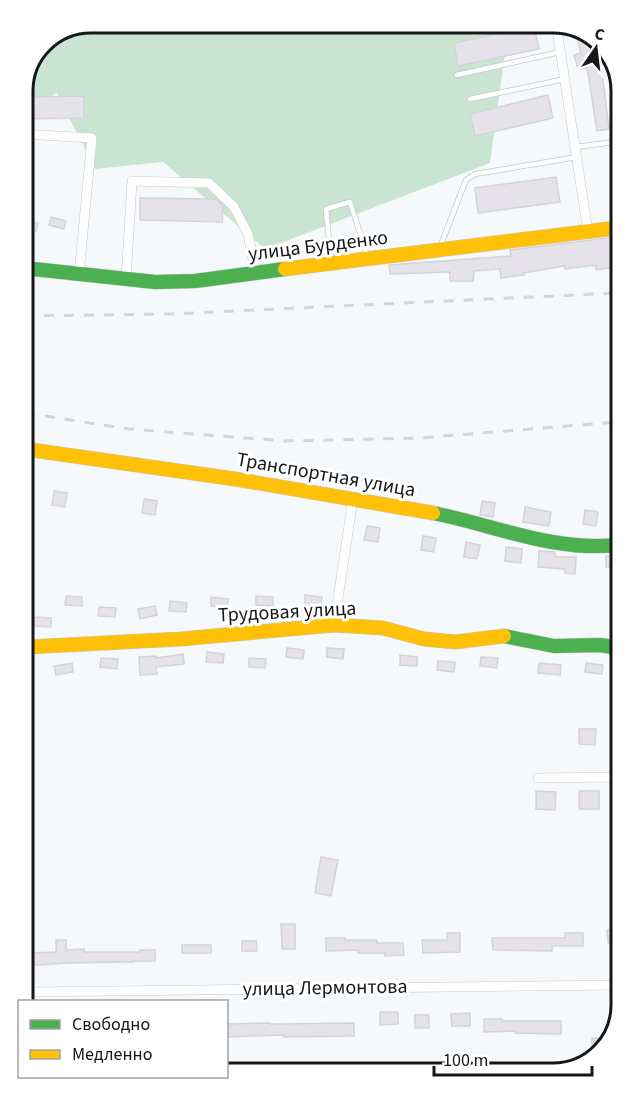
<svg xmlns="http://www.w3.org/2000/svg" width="644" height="1096" font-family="'Source Sans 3',sans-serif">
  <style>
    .forest { fill: #c9e5d2 }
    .building { fill: #e6e2ea; stroke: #d3d4d6; stroke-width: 1.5 }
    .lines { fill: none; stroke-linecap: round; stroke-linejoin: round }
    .lane-casing { stroke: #c5c8c9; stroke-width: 6 }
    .street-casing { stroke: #c5c8c9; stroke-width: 10 }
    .fast-casing { stroke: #c5c8c9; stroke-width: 15 }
    .slow-casing { stroke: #c5c8c9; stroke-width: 15 }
    .lane { stroke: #fefefe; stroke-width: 4.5 }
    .street { stroke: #fefefe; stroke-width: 9 }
    .fast { stroke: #4caf50; stroke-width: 14 }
    .slow { stroke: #ffc107; stroke-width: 14 }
    .rail { stroke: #d4d5d6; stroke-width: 3; stroke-dasharray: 10 10; stroke-linecap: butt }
    .labels { text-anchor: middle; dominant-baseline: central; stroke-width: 6; stroke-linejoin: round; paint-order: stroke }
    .street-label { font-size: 20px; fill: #161719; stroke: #fff }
    .rim { fill: none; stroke: #161719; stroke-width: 3 }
  </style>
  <rect width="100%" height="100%" fill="#f6f9fb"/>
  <!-- forest -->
  <path class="forest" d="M91 23H509L490 163 265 249 163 162 95 169 57 93 23 110V87L43 42Z"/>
  <!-- building -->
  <g class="building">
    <path d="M534 26 539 49 458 66 454 43Z"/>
    <path d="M575 29 591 34 615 61 601 64 609 129 597 131 587 68 578 69 574 55 581 53Z"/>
    <path d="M548 95 553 118 475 136 470 114Z"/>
    <path d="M84 96V118L23 119V97Z"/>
    <path d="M556 177 560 202 478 213 475 188Z"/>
    <path d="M140 198 216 199 223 206 222 222 140 220Z"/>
    <path d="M51 217 66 221 64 229 49 225Z"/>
    <path d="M24 220 38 223 36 231 24 228Z"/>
    <path d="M614 237 616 267 596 270V265L565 269V266L523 273 524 275 501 278 500 269 474 271 473 281H450V272L390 274 389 265 511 256 510 250Z"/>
    <path d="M54 491 67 493 65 507 52 505Z"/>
    <path d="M144 499 157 501 155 515 142 513Z"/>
    <path d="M482 501 495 503 493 517 480 515Z"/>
    <path d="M525 507 551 512 549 526 523 522Z"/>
    <path d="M585 510 598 512 596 526 583 524Z"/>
    <path d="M367 526 380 528 378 542 364 540Z"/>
    <path d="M423 536 436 538 434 552 421 550Z"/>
    <path d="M466 542 480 545 477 559 464 557Z"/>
    <path d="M506 547 522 549 521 563 505 561Z"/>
    <path d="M539 551 555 552V557H576L575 574 565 573V569L538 567Z"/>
    <rect x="606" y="556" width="12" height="11"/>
    <path d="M305 595 322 597 321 606 305 605Z"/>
    <path d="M66 596 82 597V606L65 605Z"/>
    <path d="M256 596 273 597V606L256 605Z"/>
    <path d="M211 597 228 599 227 608 211 606Z"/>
    <path d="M170 601 187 603 186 612 169 611Z"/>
    <path d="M155 606 157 615 140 619 138 609Z"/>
    <path d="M99 607 116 608 115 617 98 616Z"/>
    <path d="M34 617 51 618V627L34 626Z"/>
    <path d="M287 648 304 650 303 659 286 657Z"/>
    <path d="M327 648 344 649 343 659 327 657Z"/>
    <path d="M207 652 224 654 223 663 206 662Z"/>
    <path d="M183 654 184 664 156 667 157 674 140 675 139 657 156 656V658Z"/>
    <path d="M400 655 417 657V666L400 665Z"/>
    <path d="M481 657 498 658 497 668 480 666Z"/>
    <path d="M101 658 118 659 117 669 100 667Z"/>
    <path d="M249 658 266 659 265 668 249 667Z"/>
    <path d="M438 661 455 662 454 672 437 670Z"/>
    <path d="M72 663 73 672 56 675 54 666Z"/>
    <path d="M539 663 561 665 560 675 538 673Z"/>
    <path d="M586 663 603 665 602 674 585 672Z"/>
    <path d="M579 729H596L595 745 579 744Z"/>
    <path d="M536 791 556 792 555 810 536 809Z"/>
    <rect x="579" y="791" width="20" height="18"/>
    <path d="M321 857 338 860 331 896 315 893Z"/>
    <path d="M281 924H295V949H282Z"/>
    <path d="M607 930H621V943H608Z"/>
    <path d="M447 933H460V952L423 953 422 940H447Z"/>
    <path d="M565 933H583V946H552V951L493 950 492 938H565Z"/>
    <path d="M326 938H345V940H376L377 943H403L404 955 385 956V953H358V950L326 951Z"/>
    <path d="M56 940H66V950L84 949V952H140V950H155V961H133V962L67 963 29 966V955H34V953L56 952Z"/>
    <path d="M242 941H256L257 951H242Z"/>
    <rect x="182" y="945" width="29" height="8"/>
    <path d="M380 1012H398V1024L380 1025Z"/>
    <path d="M470 1013V1026H452L451 1014Z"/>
    <rect x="415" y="1015" width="14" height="13"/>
    <path d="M484 1019H502V1021H561V1034L515 1033V1031L484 1032Z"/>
    <path d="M270 1023V1024L354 1023V1036L284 1037V1035L226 1037V1024Z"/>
    <path d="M592 1038H612L610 1043 601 1051H592Z"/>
  </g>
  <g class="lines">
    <!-- lane casing -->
    <g class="lane-casing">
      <g id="lane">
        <path d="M457 75 560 52"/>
        <path d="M470 99 565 79"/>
        <path d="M575 147 615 142"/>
        <path d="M440 247 466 180 475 174 577 157"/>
        <path d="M331 261 326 209 350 202 367 255"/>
      </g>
    </g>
    <!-- street casing -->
    <g class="street-casing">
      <g id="street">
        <path d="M556 23 588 232"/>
        <path d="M23 134 92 138 79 274"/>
        <path d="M126 279 132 181 209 183 234 207 248 234 256 274"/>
        <path d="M334 625 353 499"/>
        <path d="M538 778 620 777"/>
        <path d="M29 992 621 985"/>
      </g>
    </g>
    <!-- fast casing -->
    <g class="fast-casing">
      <g id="fast">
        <path d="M24 268 155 282 195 281 285 269"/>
        <path d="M433 513C494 525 554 552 618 545"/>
        <path d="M504 636 554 646 600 645 619 648"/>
      </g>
    </g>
    <!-- slow casing -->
    <g class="slow-casing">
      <g id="slow">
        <path d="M285 269 616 228"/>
        <path d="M25 449 235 479 433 513"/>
        <path d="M27 647 181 639 334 625 383 628 424 639 455 642 504 636"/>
      </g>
    </g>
    <!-- lane -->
    <use href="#lane" class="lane"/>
    <!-- street -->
    <use href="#street" class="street"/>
    <!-- fast -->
    <use href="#fast" class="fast"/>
    <!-- slow -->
    <use href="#slow" class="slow"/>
    <!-- rail -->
    <g class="rail">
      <path d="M24 316 171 314 616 293"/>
      <path d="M25 413 129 429 286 441 420 438 617 422"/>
    </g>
  </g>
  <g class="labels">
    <!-- street labels -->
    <g class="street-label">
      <text transform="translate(318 246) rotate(-7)">улица Бурденко</text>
      <text transform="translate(326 475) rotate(10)">Транспортная улица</text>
      <text transform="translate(287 612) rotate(-3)">Трудовая улица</text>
      <text transform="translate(325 988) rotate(-1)">улица Лермонтова</text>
    </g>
  </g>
  <!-- crop -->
  <path d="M0 0H644V1096H0ZM91 33H553A58 58 0 0 1 611 91V1005A58 58 0 0 1 553 1063H91A58 58 0 0 1 33 1005V91A58 58 0 0 1 91 33Z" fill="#fff" fill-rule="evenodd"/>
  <path class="rim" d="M91 33H553A58 58 0 0 1 611 91V1005A58 58 0 0 1 553 1063H91A58 58 0 0 1 33 1005V91A58 58 0 0 1 91 33Z"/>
  <!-- legend -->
  <rect x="18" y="1000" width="210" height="78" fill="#ffffff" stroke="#a2a2a3" stroke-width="1.5"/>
  <rect x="30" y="1020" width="30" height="9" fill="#4caf50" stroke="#a2a2a3" stroke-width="1.5"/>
  <text x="72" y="1030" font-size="18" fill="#161719">Свободно</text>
  <rect x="30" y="1050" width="30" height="9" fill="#ffc107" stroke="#a2a2a3" stroke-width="1.5"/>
  <text x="72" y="1060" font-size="18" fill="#161719">Медленно</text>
  <!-- north arrow -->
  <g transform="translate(596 48) rotate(14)" stroke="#ffffff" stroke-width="4.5" paint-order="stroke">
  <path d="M0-4.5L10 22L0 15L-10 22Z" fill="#161719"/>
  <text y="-9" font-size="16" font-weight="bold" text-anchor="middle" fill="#161719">С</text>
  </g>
  <!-- scale -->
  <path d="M434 1066v9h158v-9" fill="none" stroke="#161719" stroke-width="3"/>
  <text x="443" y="1066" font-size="18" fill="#161719" stroke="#ffffff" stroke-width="4.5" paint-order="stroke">100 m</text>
</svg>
